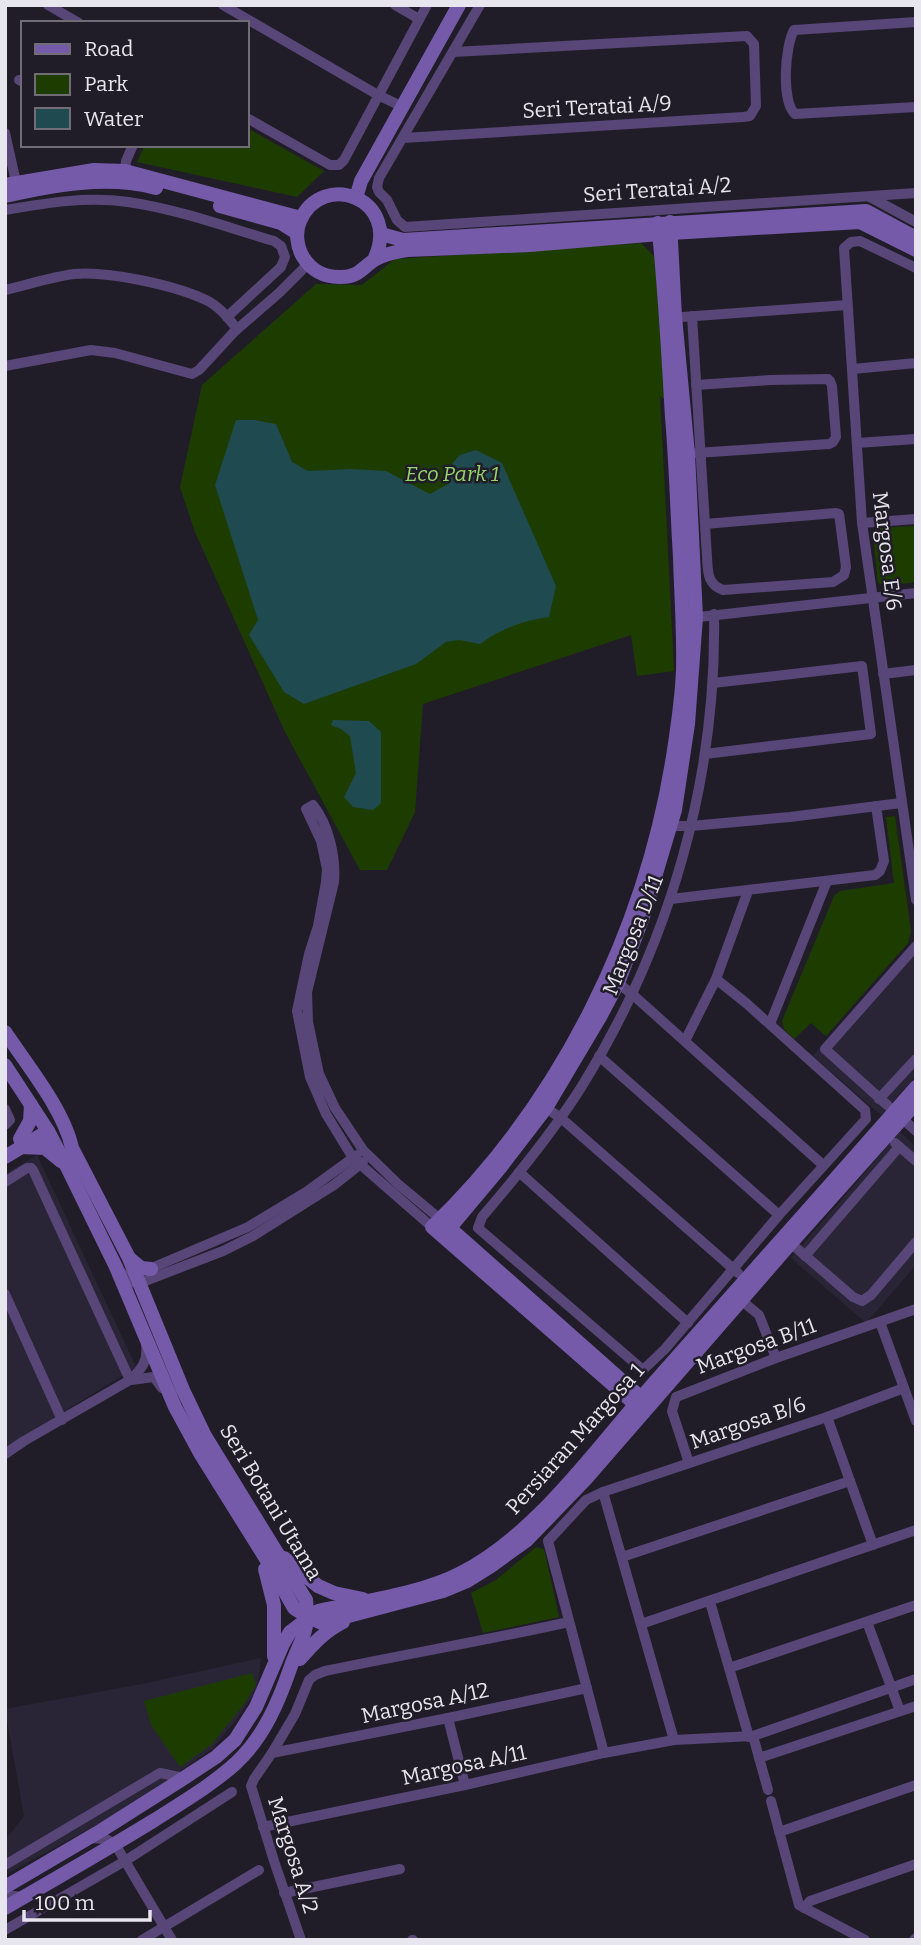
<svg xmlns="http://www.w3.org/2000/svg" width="921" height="1945" font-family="Bitter,serif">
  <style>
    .built { fill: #2a2536 }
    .green { fill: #1d3d00 }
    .water { fill: #1f4a50 }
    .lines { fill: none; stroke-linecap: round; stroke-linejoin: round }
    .street { stroke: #574677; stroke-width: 10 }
    .secondary { stroke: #765aaa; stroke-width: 14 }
    .labels { text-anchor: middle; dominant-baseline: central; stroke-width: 5; stroke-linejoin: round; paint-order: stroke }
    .street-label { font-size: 21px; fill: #e7e5ed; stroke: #211d28 }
    .park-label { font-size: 21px; font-style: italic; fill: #95d46a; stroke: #211d28 }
  </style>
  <rect width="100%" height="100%" fill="#211d28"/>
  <!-- built -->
  <g class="built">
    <path d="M910 947 916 952V1076L881 1115 813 1056Z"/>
    <path d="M900 1132 916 1147V1265L866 1323 791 1258Z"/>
    <path d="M37 1155 136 1367 5 1448V1174Z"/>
    <path d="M261 1658 257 1689 236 1720 213 1748 125 1809 5 1875V1840L24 1816 5 1709 142 1684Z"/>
  </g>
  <!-- green -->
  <g class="green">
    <path d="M247 128 324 171 297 197 137 162 145 145H247Z"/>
    <path d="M641 243 655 257 664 399 660 396 674 671 637 676 631 635 423 704 415 812 387 870H360L285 732 195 532 180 487 202 385 316 284 362 285 395 259Z"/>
    <path d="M916 526V582L885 586 878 583 873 533 878 528Z"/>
    <path d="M895 816 911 931 908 943 826 1036 811 1023 794 1039 784 1029 782 1021 834 896 840 891 894 883 886 817Z"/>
    <path d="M536 1547 544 1549 559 1617 483 1633 471 1593 496 1580Z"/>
    <path d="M252 1673 256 1685 244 1704 212 1744 180 1767 151 1725 144 1701Z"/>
  </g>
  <!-- water -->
  <g class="water">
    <path d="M236 420H254L276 424 292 462 308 471 352 469 386 471 430 494 450 483 447 469 460 455 476 450 502 463 556 586 549 617C524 620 499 630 480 644L459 640 446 642 416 664 304 704 284 692 249 635 258 620 215 485Z"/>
    <path d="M333 720 369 721 381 732V803L373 810 353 807 344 797 356 773 350 736 341 729 331 725Z"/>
  </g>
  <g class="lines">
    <!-- street -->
    <g class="street">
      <path d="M48 5 79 23"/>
      <path d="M223 5 378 95 401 106"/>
      <path d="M395 5 419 19"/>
      <path d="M480 5 379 178 377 187 379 192 387 200 397 220 405 227 916 193"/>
      <path d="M916 22 794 30C785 46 781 101 795 114L916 107"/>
      <path d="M19 80 23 82"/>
      <path d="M247 118 330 165H339L344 160 427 5"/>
      <path d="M5 133 16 182"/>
      <path d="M403 138 743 117 750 116 756 106 754 44 747 36 453 52"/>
      <path d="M125 171 126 161 133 145"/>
      <path d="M870 197 916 222"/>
      <path d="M5 210C46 203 87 196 128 202 177 209 226 227 274 241L281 246 285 257 281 267 227 317"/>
      <path d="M916 268 860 241 851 242 844 248 862 523 916 900"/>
      <path d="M5 290C27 285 51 277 74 274 109 271 174 285 206 300 219 306 229 319 237 329"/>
      <path d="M692 316 707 557C708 572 707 584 723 590L833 582 844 575 846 567 840 521 839 514 836 513 705 524"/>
      <path d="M669 318 847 305"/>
      <path d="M5 366 91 350 115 353 192 374 199 370 234 332 279 293 308 264"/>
      <path d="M853 369 916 363"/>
      <path d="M696 385 770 380 828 379 830 381 832 386 836 437 833 442 829 444 696 453"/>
      <path d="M857 443 916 439"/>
      <path d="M862 523 916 519"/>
      <path d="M714 614C717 780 670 944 582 1086 553 1132 518 1175 482 1217L478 1228 643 1370 665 1349 779 1215 866 1119 865 1110 746 1003 716 979"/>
      <path d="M690 618 916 593"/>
      <path d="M883 674 916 670"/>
      <path d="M705 754 871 734 862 666 713 683"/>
      <path d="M667 826H691L790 817 901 803"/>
      <path d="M671 899 875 875 880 871 884 861 876 806"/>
      <path d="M916 946 825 1049 916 1131"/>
      <path d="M614 980 632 994 823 1165"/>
      <path d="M770 1024 827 881"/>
      <path d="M685 1041 716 979 748 891"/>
      <path d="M599 1056 779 1215"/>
      <path d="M879 1099 916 1059"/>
      <path d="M546 1108 561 1118 738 1273"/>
      <path d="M5 1109 10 1120 5 1125"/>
      <path d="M895 1143 916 1161"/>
      <path d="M519 1172 688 1323"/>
      <path d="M5 1182 27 1168H31L33 1170 130 1380"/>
      <path d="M432 1227 353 1158 326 1114 310 1077 297 1011 309 954 318 926 326 882 327 869 321 841 306 809 313 805C329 825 336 857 334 882L307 992 308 1022 319 1074 335 1108 363 1150 398 1184 440 1219"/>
      <path d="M786 1239 853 1297 862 1301 871 1295 916 1242"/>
      <path d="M805 1256 899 1147"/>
      <path d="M147 1270 248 1227 306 1192 357 1155"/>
      <path d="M120 1271 131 1282 140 1283 223 1251 253 1236 334 1185 363 1162"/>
      <path d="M5 1294 62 1420"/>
      <path d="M742 1301 759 1315 776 1358"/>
      <path d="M880 1322 916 1421"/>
      <path d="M131 1380 154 1377 162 1388"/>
      <path d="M827 1417 873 1545"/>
      <path d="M5 1454 24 1441 130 1380C142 1369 148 1361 146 1345"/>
      <path d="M689 1463 672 1411 676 1397 776 1358 916 1309"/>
      <path d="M603 1492 674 1740"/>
      <path d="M548 1541 586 1500 603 1492 827 1417 904 1388"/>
      <path d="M548 1541 604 1753"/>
      <path d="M622 1557 850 1481"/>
      <path d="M710 1602 749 1737"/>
      <path d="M867 1622 900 1711"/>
      <path d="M641 1624 916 1530"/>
      <path d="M729 1668 916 1605"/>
      <path d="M448 1718 465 1785"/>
      <path d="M753 1736 768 1790"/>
      <path d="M272 1753 448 1718 587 1688"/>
      <path d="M759 1758 916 1706"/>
      <path d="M771 1801 799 1905 865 1940"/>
      <path d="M263 1827 465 1785 604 1753 674 1740 753 1736 916 1679"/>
      <path d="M779 1832 916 1785"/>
      <path d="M89 1838 106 1839 115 1844 172 1940"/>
      <path d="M5 1865 160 1773 184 1778"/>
      <path d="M284 1893 400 1869"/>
      <path d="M5 1895 23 1897"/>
      <path d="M804 1908 810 1901 916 1864"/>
      <path d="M5 1930 125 1861 232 1792"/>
      <path d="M142 1940 259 1870"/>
      <path d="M301 1940 274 1861 251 1786 254 1779 272 1753 295 1714 309 1680 315 1675 325 1671C406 1654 488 1640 569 1622"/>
      <path d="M412 1940H413"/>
      <path d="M914 1940 916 1938"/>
    </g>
    <!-- secondary -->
    <g class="secondary">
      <path d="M5 185 94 170 125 171 301 218"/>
      <path d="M5 196C53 185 108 175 156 188"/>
      <path d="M356 198 361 181 459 5"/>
      <path d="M220 206 281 223 297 233"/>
      <path d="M381 234 403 240 866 211 916 238"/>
      <path d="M374 260C403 199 322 169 300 221 295 232 297 247 303 257 311 270 324 277 339 277 359 278 362 267 376 259 386 253 396 252 407 250L530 245 671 233 860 222 916 250"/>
      <path d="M5 1032C27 1065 64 1110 72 1148L129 1258 183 1390 205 1436 306 1600C310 1631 301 1639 291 1666 279 1701 264 1737 236 1763 212 1785 181 1803 153 1821 104 1851 55 1879 5 1908"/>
      <path d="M5 1065 48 1131 67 1167 116 1267 175 1407 200 1453 268 1562 294 1608 308 1617 322 1623 443 1591 467 1581 491 1566 527 1540 585 1480 791 1243 916 1103"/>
      <path d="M20 1139 30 1121 31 1105"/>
      <path d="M21 1147 45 1148 61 1161"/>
      <path d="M5 1157 48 1131"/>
      <path d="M444 1223 646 1402"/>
      <path d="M443 1236 500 1168 546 1108 600 1017 618 983 643 917 675 810 688 724 696 617 688 454 675 317 670 222"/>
      <path d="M130 1259 141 1268 151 1269"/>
      <path d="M644 1412 432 1227C562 1102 647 928 674 750 678 724 682 697 683 670 684 632 681 594 680 557 677 510 676 463 672 417 668 352 665 287 658 223"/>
      <path d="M284 1558 318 1586 334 1593 363 1599"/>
      <path d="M265 1569 274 1605V1656"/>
      <path d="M300 1659C313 1644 325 1631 343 1622"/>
      <path d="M5 1887 102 1830 184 1778 216 1757 235 1740 256 1707 283 1644 290 1632 318 1611C363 1601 421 1594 461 1573 536 1534 591 1455 646 1392 736 1290 827 1189 916 1087"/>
    </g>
  </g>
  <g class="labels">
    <!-- street labels -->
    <g class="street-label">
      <text transform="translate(597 107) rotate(-3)">Seri Teratai A/9</text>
      <text transform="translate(657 190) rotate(-4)">Seri Teratai A/2</text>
      <text transform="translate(887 551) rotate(83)">Margosa E/6</text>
      <text transform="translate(633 935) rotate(-68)">Margosa D/11</text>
      <text transform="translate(756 1346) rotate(-20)">Margosa B/11</text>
      <text transform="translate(748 1423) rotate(-19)">Margosa B/6</text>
      <text transform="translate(575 1439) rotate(-48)">Persiaran Margosa 1</text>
      <text transform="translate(271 1502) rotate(59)">Seri Botani Utama</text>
      <text transform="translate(425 1703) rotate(-12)">Margosa A/12</text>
      <text transform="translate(464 1765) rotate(-12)">Margosa A/11</text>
      <text transform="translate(293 1855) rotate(72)">Margosa A/2</text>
    </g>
    <!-- park labels -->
    <g class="park-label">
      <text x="452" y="474">Eco Park 1</text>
    </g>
  </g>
  <!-- border -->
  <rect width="921" height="1945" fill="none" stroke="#e7e5ed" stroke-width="14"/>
  <!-- legend -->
  <rect x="21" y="21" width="228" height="126" fill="#211d28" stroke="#706d77" stroke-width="2"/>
  <rect x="35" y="44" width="35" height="10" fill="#765aaa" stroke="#706d77" stroke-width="2"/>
  <text x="84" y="56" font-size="21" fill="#e7e5ed">Road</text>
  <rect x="35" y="74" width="35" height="21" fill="#1d3d00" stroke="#706d77" stroke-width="2"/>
  <text x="84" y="91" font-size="21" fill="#e7e5ed">Park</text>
  <rect x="35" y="108" width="35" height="21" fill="#1f4a50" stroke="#706d77" stroke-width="2"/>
  <text x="84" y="126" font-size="21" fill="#e7e5ed">Water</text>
  <!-- scale -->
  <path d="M24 1910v10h126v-10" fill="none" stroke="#e7e5ed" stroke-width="3.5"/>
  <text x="35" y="1910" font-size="21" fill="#e7e5ed" stroke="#211d28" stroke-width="5" paint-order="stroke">100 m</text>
</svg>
